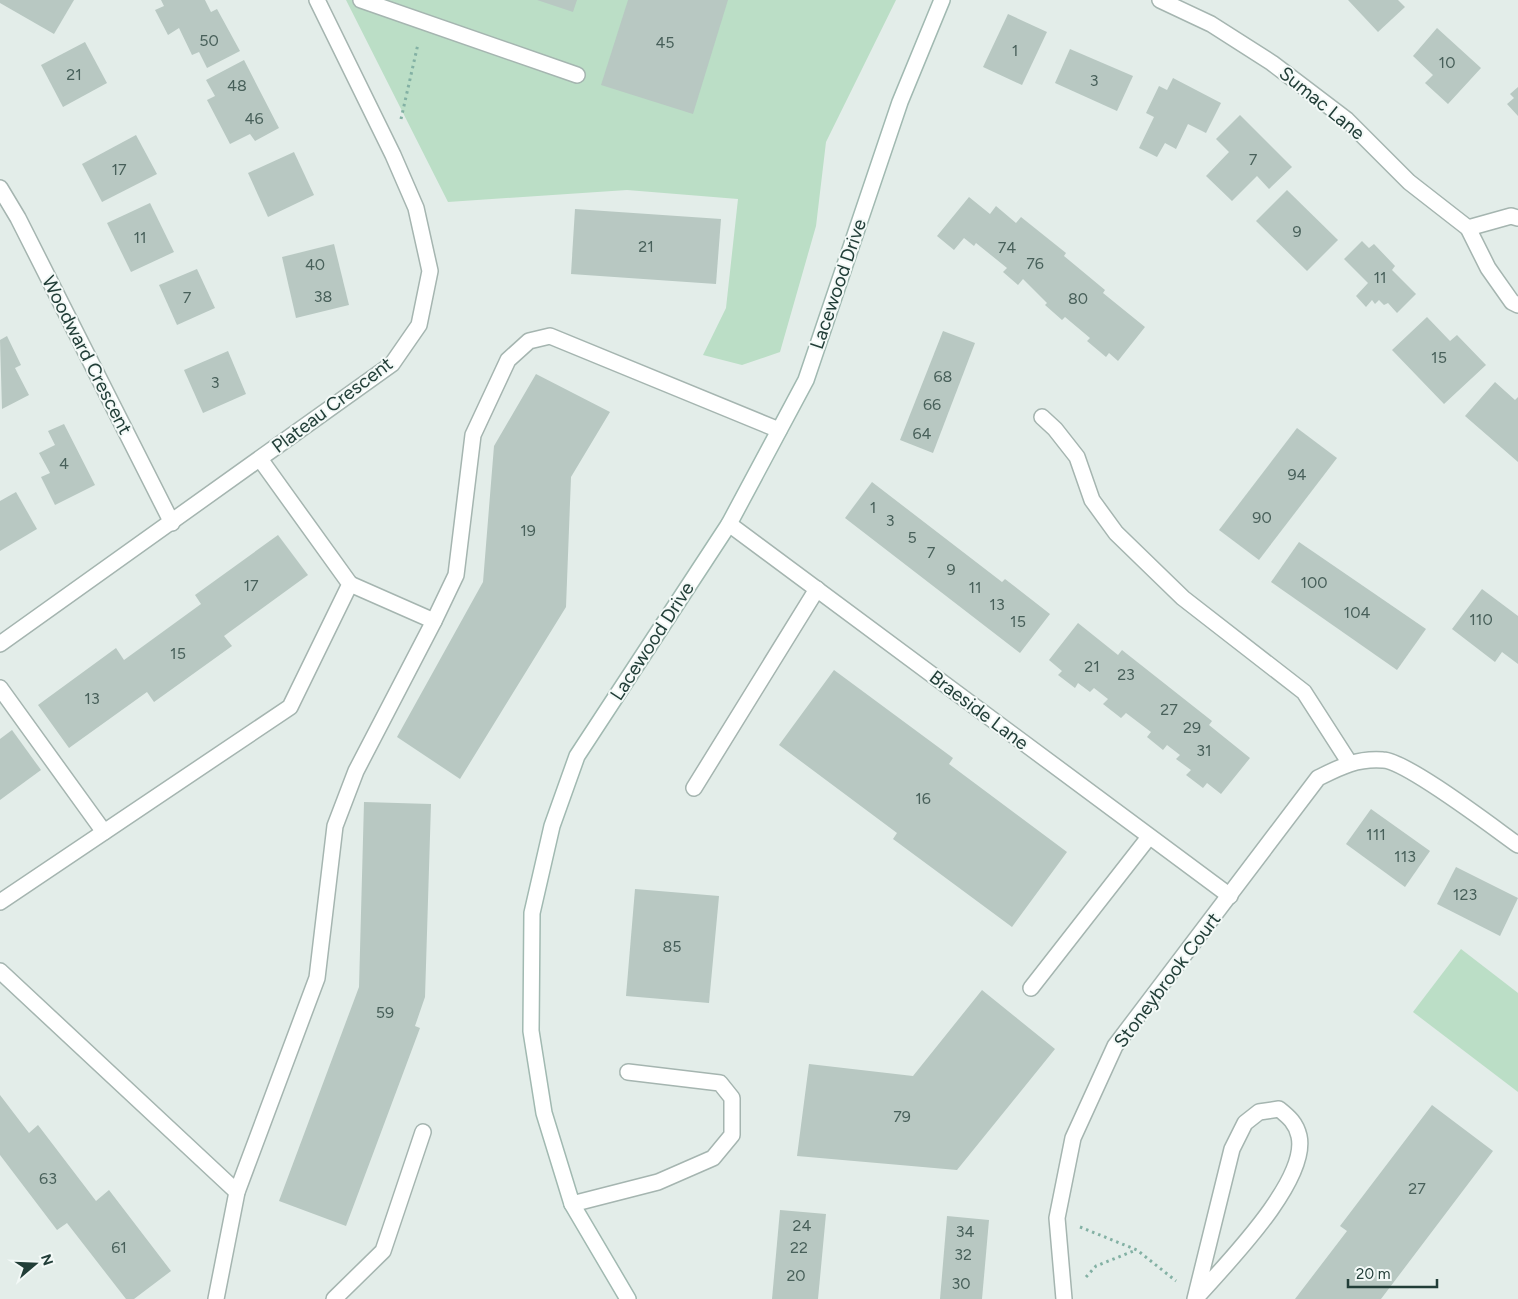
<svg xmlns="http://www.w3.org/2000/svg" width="1518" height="1299" font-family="Figtree,sans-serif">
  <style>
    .green { fill: #bbdec6 }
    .building { fill: #b8c8c2 }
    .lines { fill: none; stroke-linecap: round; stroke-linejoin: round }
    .lane-casing { stroke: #a5b5b0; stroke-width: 18 }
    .street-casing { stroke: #a5b5b0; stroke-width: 18 }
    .secondary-casing { stroke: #a1b9b1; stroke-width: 18 }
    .path { stroke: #83b1a4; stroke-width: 3; stroke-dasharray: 2.5 4; stroke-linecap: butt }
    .lane { stroke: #fff; stroke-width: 15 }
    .street { stroke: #fff; stroke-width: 15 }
    .secondary { stroke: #fff; stroke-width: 15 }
    .labels { text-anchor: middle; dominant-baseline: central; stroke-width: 4; stroke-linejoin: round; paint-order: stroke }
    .number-label { font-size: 16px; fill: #48605a }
    .street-label { font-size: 19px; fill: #223e38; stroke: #f3f9f7 }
  </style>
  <rect width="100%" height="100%" fill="#e3ede9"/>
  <!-- green -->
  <g class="green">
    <path d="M346 0H896L826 142 816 226 780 352 742 365 703 355 726 308 738 199 627 190 448 202Z"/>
    <path d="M1461 949 1518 993V1092L1413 1012Z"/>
  </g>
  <!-- building -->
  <g class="building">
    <path d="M0 0H74L54 34 0 3Z"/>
    <path d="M161 0H205L211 12 217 9 240 51 207 68 199 52 192 55 179 28 168 35 155 10 164 6Z"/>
    <path d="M537 0H577L573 12Z"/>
    <path d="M628 0H728L693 114 601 85Z"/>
    <path d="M1348 0H1398L1405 7 1378 32Z"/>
    <path d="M1008 14 1047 32 1022 85 983 67Z"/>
    <path d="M1437 28 1481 68 1448 104 1425 83 1433 75 1413 56Z"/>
    <path d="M85 42 107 83 63 107 41 65Z"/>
    <path d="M1070 49 1133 76 1117 111 1055 83Z"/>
    <path d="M244 60 279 128 255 141 250 134 230 144 207 100 215 96 206 80Z"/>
    <path d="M1173 78 1221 103 1206 133 1188 124 1176 149 1165 143 1157 157 1139 148 1154 117 1146 113 1159 86 1167 90Z"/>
    <path d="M1518 87V116L1507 104 1514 98 1510 94Z"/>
    <path d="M1240 115 1292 167 1269 189 1257 176 1232 201 1206 176 1229 152 1216 139Z"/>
    <path d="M136 135 157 174 102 202 82 164Z"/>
    <path d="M294 152 314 195 268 217 248 173Z"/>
    <path d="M1287 190 1338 240 1307 271 1256 221Z"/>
    <path d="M969 197 990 214 996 206 1016 223 1021 217 1066 253 1064 256 1105 290 1103 293 1145 327 1118 361 1109 353 1106 357 1087 341 1090 338 1065 317 1062 320 1045 305 1047 303 1023 279 1018 285 1003 272 1007 268 976 243 974 246 964 238 954 250 937 236Z"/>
    <path d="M150 203 174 252 131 272 107 223Z"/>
    <path d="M575 209 721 219 716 284 571 274Z"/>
    <path d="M1362 241 1369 248 1374 244 1395 266 1392 270 1416 294 1397 313 1388 303 1384 305 1379 300 1375 304 1372 300 1366 307 1356 296 1368 283 1344 259Z"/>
    <path d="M334 244 349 305 296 318 282 257Z"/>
    <path d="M197 269 215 308 177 325 159 285Z"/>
    <path d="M1427 317 1450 341 1457 335 1486 365 1444 404 1392 350Z"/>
    <path d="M943 331 975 343 933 453 900 440Z"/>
    <path d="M7 336 21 365 15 368 29 395 2 409 0 340Z"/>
    <path d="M228 351 246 394 203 413 184 370Z"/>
    <path d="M536 374 610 412 571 477 566 607 460 779 397 737 483 582 494 446Z"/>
    <path d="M1495 382 1515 400 1518 397V462L1465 416Z"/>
    <path d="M64 424 95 485 55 505 41 477 50 473 39 453 55 445 48 431Z"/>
    <path d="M1297 428 1337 458 1259 560 1219 530Z"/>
    <path d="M872 482 1002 582 1005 579 1050 614 1020 653 845 518Z"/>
    <path d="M16 492 37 529 0 551V501Z"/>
    <path d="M278 535 308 575 224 636 232 646 154 702 147 692 69 748 38 705 116 648 124 660 201 604 195 595Z"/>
    <path d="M1299 542 1426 629 1397 670 1271 582Z"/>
    <path d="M1482 589 1518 616V664L1502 652 1495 662 1452 629Z"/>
    <path d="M1078 623 1118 655 1122 650 1212 721 1209 725 1250 758 1221 794 1207 783 1203 788 1186 775 1191 770 1176 759 1180 755 1167 745 1163 750 1147 737 1151 732 1126 713 1121 718 1103 704 1108 699 1094 688 1090 692 1078 683 1075 688 1058 675 1062 671 1049 660Z"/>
    <path d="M834 670 953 758 949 764 1067 852 1012 927 893 839 897 833 779 745Z"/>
    <path d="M12 730 41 770 0 800V739Z"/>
    <path d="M364 802 431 804 425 997 415 1026 420 1028 346 1226 279 1201 359 987Z"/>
    <path d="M1371 809 1430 851 1405 887 1346 844Z"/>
    <path d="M1456 867 1518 898 1500 936 1437 904Z"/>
    <path d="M635 889 719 896 709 1003 626 996Z"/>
    <path d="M982 990 1055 1049 957 1170 797 1156 809 1064 913 1076Z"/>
    <path d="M0 1095 29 1133 38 1125 96 1201 109 1190 171 1271 134 1299H126L67 1223 57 1230 0 1155Z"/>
    <path d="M1432 1105 1493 1151 1381 1299H1295L1347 1231 1340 1226Z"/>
    <path d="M780 1210 826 1214 818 1299H772Z"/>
    <path d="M947 1216 989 1220 982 1299H940Z"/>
  </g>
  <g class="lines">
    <!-- lane casing -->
    <g class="lane-casing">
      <g id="lane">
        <path d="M361 0 577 75"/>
        <path d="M350 584 434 621"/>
        <path d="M0 688 104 832"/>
        <path d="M694 788 817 589"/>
        <path d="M0 902 290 707 350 584 260 459"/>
        <path d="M0 971 237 1192"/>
        <path d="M1031 988 1149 837"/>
        <path d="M572 1204 658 1182 713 1158 732 1135V1098L720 1083 628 1072"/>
        <path d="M216 1299 237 1192 317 978 335 826 356 771 434 621 456 575 473 435 508 360 529 341 550 336 779 430"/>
        <path d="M334 1299 383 1251 423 1132"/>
        <path d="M1195 1299 1232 1149 1245 1123 1259 1112 1279 1109C1289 1117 1296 1123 1299 1136 1309 1181 1225 1265 1196 1298"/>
      </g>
    </g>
    <!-- street casing -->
    <g class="street-casing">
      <g id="street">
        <path d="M1160 0 1211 24 1272 63 1347 120 1409 182 1468 228 1488 268 1512 302 1518 305"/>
        <path d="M0 188 18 218 172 523"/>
        <path d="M1468 228 1511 216 1518 218"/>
        <path d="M1042 417 1055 429 1077 457 1092 500 1116 533 1183 598 1304 692 1349 762"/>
        <path d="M729 524 1230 896"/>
        <path d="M0 644 392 364 419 325 430 271 416 208 393 155 317 0"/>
        <path d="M1064 1299 1057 1218 1073 1138 1115 1046 1318 778C1340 767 1357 758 1383 760 1407 761 1494 828 1518 845"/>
      </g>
    </g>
    <!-- secondary casing -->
    <g class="secondary-casing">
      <path id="secondary" d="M628 1299 572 1204 544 1113 531 1031 532 913 552 826 577 756 729 524 806 380 900 102 942 0"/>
    </g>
    <!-- path -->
    <g class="path">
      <path d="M401 119 418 44"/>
      <path d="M1080 1227 1137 1250 1176 1281"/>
      <path d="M1086 1277 1096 1266 1136 1250"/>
    </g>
    <!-- lane -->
    <use href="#lane" class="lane"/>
    <!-- street -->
    <use href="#street" class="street"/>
    <!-- secondary -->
    <use href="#secondary" class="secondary"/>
  </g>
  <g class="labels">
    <!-- number labels -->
    <g class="number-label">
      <text x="209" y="40">50</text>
      <text x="665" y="42">45</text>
      <text x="1015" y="50">1</text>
      <text x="1447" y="62">10</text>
      <text x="74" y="74">21</text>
      <text x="1094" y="80">3</text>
      <text x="237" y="85">48</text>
      <text x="254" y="118">46</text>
      <text x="1253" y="159">7</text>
      <text x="119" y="169">17</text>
      <text x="1297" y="231">9</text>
      <text x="140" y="237">11</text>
      <text x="646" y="246">21</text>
      <text x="1007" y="247">74</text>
      <text x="1035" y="263">76</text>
      <text x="315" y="264">40</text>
      <text x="1380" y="277">11</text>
      <text x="323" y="296">38</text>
      <text x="187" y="297">7</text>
      <text x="1078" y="298">80</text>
      <text x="1439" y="357">15</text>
      <text x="943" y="376">68</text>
      <text x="215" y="382">3</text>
      <text x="932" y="404">66</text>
      <text x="922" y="433">64</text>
      <text x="64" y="463">4</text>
      <text x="1297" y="474">94</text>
      <text x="873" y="507">1</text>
      <text x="1262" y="517">90</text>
      <text x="890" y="520">3</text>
      <text x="528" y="530">19</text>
      <text x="912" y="537">5</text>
      <text x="931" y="552">7</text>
      <text x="951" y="569">9</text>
      <text x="1314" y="582">100</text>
      <text x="251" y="585">17</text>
      <text x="975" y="587">11</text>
      <text x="997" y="604">13</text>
      <text x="1357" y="612">104</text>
      <text x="1481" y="619">110</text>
      <text x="1018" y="621">15</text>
      <text x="178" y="653">15</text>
      <text x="1092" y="666">21</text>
      <text x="1126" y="674">23</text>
      <text x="92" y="698">13</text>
      <text x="1169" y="709">27</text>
      <text x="1192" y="727">29</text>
      <text x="1204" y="750">31</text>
      <text x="923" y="798">16</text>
      <text x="1376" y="834">111</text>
      <text x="1405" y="856">113</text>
      <text x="1465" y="894">123</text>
      <text x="672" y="946">85</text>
      <text x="385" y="1012">59</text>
      <text x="902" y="1116">79</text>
      <text x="48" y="1178">63</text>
      <text x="1417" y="1188">27</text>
      <text x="802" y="1225">24</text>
      <text x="965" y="1231">34</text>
      <text x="119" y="1247">61</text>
      <text x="799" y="1247">22</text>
      <text x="963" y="1254">32</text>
      <text x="796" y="1275">20</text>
      <text x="961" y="1283">30</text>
    </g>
    <!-- street labels -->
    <g class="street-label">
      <text transform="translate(1322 103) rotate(39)">Sumac Lane</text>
      <text transform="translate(838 284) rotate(-71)">Lacewood Drive</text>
      <text transform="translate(87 355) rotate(63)">Woodward Crescent</text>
      <text transform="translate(332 405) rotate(-37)">Plateau Crescent</text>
      <text transform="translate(652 641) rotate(-57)">Lacewood Drive</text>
      <text transform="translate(979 710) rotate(37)">Braeside Lane</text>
      <text transform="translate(1167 980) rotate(-53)">Stoneybrook Court</text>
    </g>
  </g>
  <!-- north arrow -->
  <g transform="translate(35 1264) rotate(71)" stroke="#f3f9f7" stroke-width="4" paint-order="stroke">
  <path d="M0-4L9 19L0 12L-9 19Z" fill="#223e38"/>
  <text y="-8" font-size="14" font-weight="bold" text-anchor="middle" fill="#223e38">N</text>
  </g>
  <!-- scale -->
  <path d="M1348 1279v8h89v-8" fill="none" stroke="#223e38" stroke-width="2.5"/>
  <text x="1356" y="1279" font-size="15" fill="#223e38" stroke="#f3f9f7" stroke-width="4" paint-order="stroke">20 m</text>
</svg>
